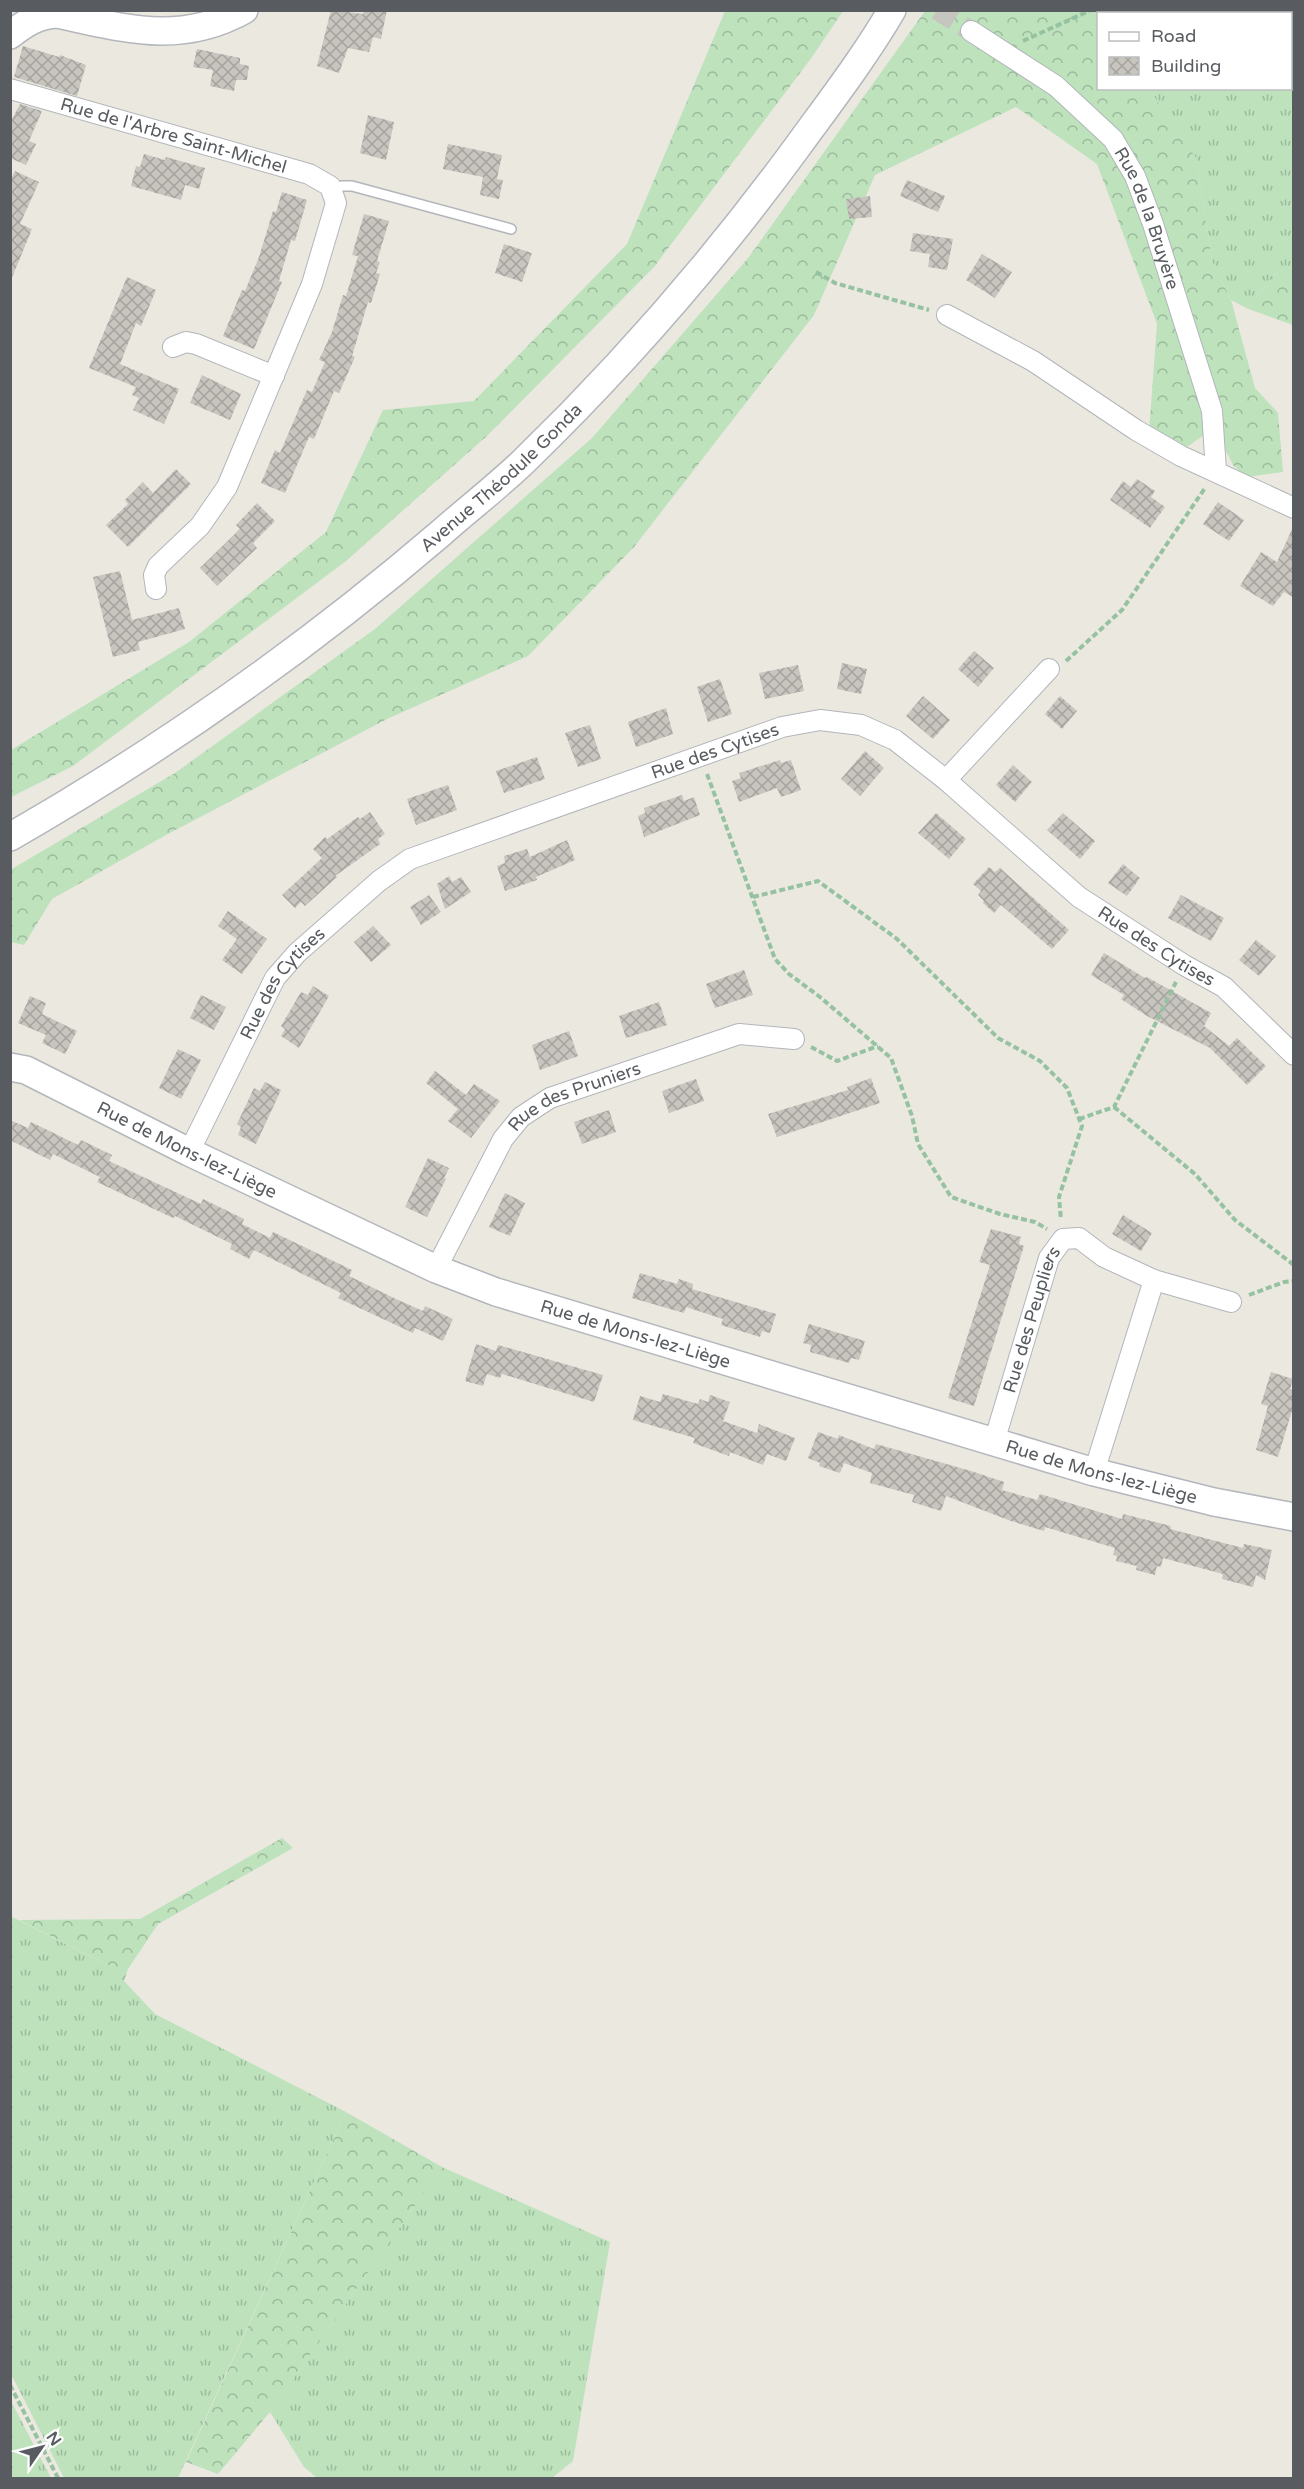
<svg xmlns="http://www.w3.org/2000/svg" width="1304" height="2489" font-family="'Varela Round',sans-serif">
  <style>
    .grass { fill: url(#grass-tufts) }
    .forest { fill: url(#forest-crowns) }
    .building { fill: url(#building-cross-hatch) }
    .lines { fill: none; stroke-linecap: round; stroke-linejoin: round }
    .street-tunnel { stroke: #c6c5c0; stroke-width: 20; stroke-dasharray: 20 10; stroke-linecap: butt }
    .lane-casing { stroke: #b2b6ba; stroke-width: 12 }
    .street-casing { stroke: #b2b6ba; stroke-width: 22 }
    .secondary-casing { stroke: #b3b7bc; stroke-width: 30 }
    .path { stroke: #96c2a2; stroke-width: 4; stroke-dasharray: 6 3; stroke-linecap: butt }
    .lane { stroke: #fff; stroke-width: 9 }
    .street { stroke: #fff; stroke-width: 20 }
    .secondary { stroke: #fff; stroke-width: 27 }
    .labels { text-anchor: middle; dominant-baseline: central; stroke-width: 4.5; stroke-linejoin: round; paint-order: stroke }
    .street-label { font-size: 18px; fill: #585c60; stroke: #fff }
  </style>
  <defs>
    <pattern id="grass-tufts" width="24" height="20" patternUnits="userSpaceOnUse" patternTransform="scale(1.5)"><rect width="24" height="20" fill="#bde2bc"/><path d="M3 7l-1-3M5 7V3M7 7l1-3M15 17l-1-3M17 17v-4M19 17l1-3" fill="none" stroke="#9cba9c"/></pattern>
    <pattern id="forest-crowns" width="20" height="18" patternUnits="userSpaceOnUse" patternTransform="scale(1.5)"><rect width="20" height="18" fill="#bde2bc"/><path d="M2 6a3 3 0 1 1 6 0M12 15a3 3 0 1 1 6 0" fill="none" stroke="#9cba9c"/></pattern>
    <pattern id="building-cross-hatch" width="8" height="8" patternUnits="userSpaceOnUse" patternTransform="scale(1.5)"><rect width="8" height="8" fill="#c8c5bf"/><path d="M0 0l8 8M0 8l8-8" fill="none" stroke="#a5a39f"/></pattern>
  </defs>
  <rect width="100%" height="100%" fill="#ebe8e0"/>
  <!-- grass -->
  <g class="grass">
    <path d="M1172 10 1293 11V274L1279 271 1246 308 1231 300 1212 261 1196 158 1149 89 1290 88V14L1168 13Z"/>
    <path d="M10 1916 110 1966 155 2014 346 2112 178 2478H64L11 2374Z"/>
    <path d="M442 2167 610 2242 573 2461 552 2478H317L304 2467 270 2412Z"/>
    <path d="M10 2401H11L51 2478H11Z"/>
  </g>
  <!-- forest -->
  <g class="forest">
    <path d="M725 11H843L812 57 654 267 488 435 346 561 73 766 11 797V750L189 642 326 532 383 410 474 401 627 244Z"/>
    <path d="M925 11H1172L1168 14H1098V88L1149 89 1196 158 1212 261 1231 300 1255 388 1278 413 1283 472 1246 477 1233 465 1218 434 1204 435 1184 449 1149 432 1157 324 1097 164 1016 107 875 175 814 315 634 547 528 656 387 719 166 835 52 899 24 945 11 942 10 870 175 773 375 629 592 438 749 257Z"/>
    <path d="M1279 271 1293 274V325L1246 308Z"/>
    <path d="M282 1838 293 1848 158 1924 128 1969 124 1982 110 1966 19 1920 140 1919Z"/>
    <path d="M346 2112 442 2167 270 2412 218 2474 186 2462Z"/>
  </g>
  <!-- building -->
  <g class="building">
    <path d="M331 10 363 14 364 10H387L381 39 373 37 369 52 348 48 339 73 317 66Z"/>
    <path d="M23 46 59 57 60 55 86 65 77 96 14 77Z"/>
    <path d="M197 49 240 58V64L249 66 247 80H236L234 91 210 86 213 70 193 67Z"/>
    <path d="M20 104 42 111 29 141 36 144 26 165 10 158V123Z"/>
    <path d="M368 115 394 122 386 160 360 153Z"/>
    <path d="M448 144 502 155 497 179 503 180 499 199 480 195 483 177 443 169Z"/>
    <path d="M144 154 165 160 166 157 205 168 199 189 185 185 181 200 131 186 136 166 140 167Z"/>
    <path d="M15 171 39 182 20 224 32 229 11 280 10 181Z"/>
    <path d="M907 180 945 196 938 212 900 196Z"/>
    <path d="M282 192 307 200 295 241 291 240 279 281 282 282 254 349 223 336 242 290 245 291 259 257 273 211 276 212Z"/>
    <path d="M870 196 872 217 849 219 846 199Z"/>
    <path d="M364 214 389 221 377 261 380 262 376 273 380 274 371 303 368 302 352 356 355 357 339 393 334 391 314 439 309 437 285 493 261 483 275 450 280 453 307 390 312 392 325 362 319 360 332 332 343 295 346 296 358 256 352 255Z"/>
    <path d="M913 233 953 239 947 270 928 267 930 254 910 251Z"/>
    <path d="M504 244 532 253 522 282 495 273Z"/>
    <path d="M982 254 1012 272 995 298 966 280Z"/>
    <path d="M127 277 156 290 141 326 136 323 120 364 179 389 164 424 133 410 139 398 132 395 136 387 89 368Z"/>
    <path d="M202 375 241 394 230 420 190 403Z"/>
    <path d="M176 469 191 484 128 547 106 525 128 504 125 500 143 482 153 493Z"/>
    <path d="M1137 479 1155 491 1151 497 1165 507 1150 528 1110 500 1123 481 1131 487Z"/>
    <path d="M1218 502 1244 520 1229 541 1203 524Z"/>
    <path d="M257 503 275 521 253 543 257 548 217 586 200 568 240 529 236 525Z"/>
    <path d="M1293 527V597L1284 592 1273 606 1240 586 1261 552 1277 562Z"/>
    <path d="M120 571 132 620 179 608 185 629 138 642 140 650 113 657 93 577Z"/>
    <path d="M974 651 994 668 978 687 958 669Z"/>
    <path d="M842 663 867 669 861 694 837 689Z"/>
    <path d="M798 665 804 691 765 699 759 673Z"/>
    <path d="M720 679 732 714 708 722 697 687Z"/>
    <path d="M923 696 950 720 933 739 906 716Z"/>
    <path d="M1060 696 1077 711 1062 729 1045 714Z"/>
    <path d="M666 708 673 734 636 747 628 722Z"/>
    <path d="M590 725 601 759 578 767 565 733Z"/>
    <path d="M865 751 884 768 860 796 841 779Z"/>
    <path d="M537 757 545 779 504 793 496 771Z"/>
    <path d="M780 760 781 763 791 760 801 790 781 797 777 788 739 802 732 781 741 778 739 773Z"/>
    <path d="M1013 765 1032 782 1015 802 996 785Z"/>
    <path d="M448 785 457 810 416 825 407 799Z"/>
    <path d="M682 795 684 801 694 797 700 815 644 837 638 816 645 813 644 808Z"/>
    <path d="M370 812 385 834 378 839 380 844 335 876 337 877 305 906 301 902 295 908 282 895 322 858 313 849 325 837 327 839 358 817 360 819Z"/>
    <path d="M936 813 966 839 949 859 918 833Z"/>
    <path d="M1063 813 1095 841 1080 859 1047 830Z"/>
    <path d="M567 840 575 860 536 877 537 880 505 891 497 866 505 863 504 856 527 849 530 857Z"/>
    <path d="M1123 864 1140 878 1127 896 1108 883Z"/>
    <path d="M989 867 995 872 1000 868 1069 930 1052 949 1001 905 994 913 983 903 984 901 978 895 981 891 973 884Z"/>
    <path d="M449 876 452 882 461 877 471 892 445 909 437 884Z"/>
    <path d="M429 895 441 912 421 925 410 907Z"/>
    <path d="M1181 895 1224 918 1211 941 1168 918Z"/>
    <path d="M228 911 267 939 242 974 222 960 237 939 218 926Z"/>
    <path d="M373 926 391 945 371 962 354 942Z"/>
    <path d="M1256 940 1276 956 1259 976 1239 960Z"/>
    <path d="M1104 953 1145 978 1147 977 1211 1013 1204 1026 1229 1046 1237 1038 1266 1066 1247 1085 1210 1048 1147 1016 1121 999 1124 995 1091 975Z"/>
    <path d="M744 970 753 995 715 1008 706 984Z"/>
    <path d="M313 986 329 996 299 1048 281 1036 285 1029 281 1026 301 992 308 995Z"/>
    <path d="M201 995 226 1007 214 1030 190 1018Z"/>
    <path d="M30 996 46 1003 42 1014 77 1031 65 1054 42 1043 46 1035 18 1023Z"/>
    <path d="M659 1002 667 1025 626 1038 619 1016Z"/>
    <path d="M569 1031 578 1056 540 1070 532 1045Z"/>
    <path d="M178 1049 201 1060 181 1099 159 1088Z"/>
    <path d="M435 1071 466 1095 474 1084 500 1101 471 1138 448 1121 458 1109 426 1083Z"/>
    <path d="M871 1078 880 1103 777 1137 768 1114 848 1090 847 1087Z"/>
    <path d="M696 1079 704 1101 669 1113 662 1091Z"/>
    <path d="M265 1082 281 1090 256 1144 238 1135 241 1127 237 1124 254 1088 260 1091Z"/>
    <path d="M609 1110 616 1132 582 1144 574 1122Z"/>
    <path d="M10 1120 28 1128 31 1122 78 1145 81 1140 112 1155 109 1161 156 1183 201 1204 203 1199 244 1219 242 1224 270 1238 273 1232 352 1270 349 1276 396 1299 423 1311 425 1306 453 1319 443 1341 415 1328 413 1333 338 1298 341 1293 254 1250 249 1259 230 1249 232 1244 175 1216 173 1218 97 1182 100 1177 53 1154 50 1160 10 1140Z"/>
    <path d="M428 1158 449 1168 444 1178 446 1179 427 1217 405 1207Z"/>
    <path d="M505 1193 525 1203 510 1236 489 1227Z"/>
    <path d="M1123 1215 1152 1233 1141 1251 1112 1234Z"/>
    <path d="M991 1229 1021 1237 1019 1244 1024 1246 974 1406 948 1398 990 1265 979 1262Z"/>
    <path d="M640 1273 677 1284 679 1279 693 1284 692 1289 776 1314 770 1333 762 1331 760 1337 721 1325 723 1319 686 1307 684 1313 632 1298Z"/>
    <path d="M809 1324 865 1341 859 1360 851 1358 849 1363 810 1352 811 1345 803 1343Z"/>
    <path d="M476 1344 496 1351 498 1345 603 1375 594 1402 502 1374 500 1378 487 1374 483 1386 465 1381Z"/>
    <path d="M1271 1372 1293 1379 1290 1389 1293 1390V1407L1278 1457 1256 1450 1268 1406 1261 1404Z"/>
    <path d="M663 1394 698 1404 700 1399 708 1402 710 1395 730 1402 723 1421 757 1433 759 1424 795 1438 786 1461 767 1454 763 1465 730 1452 729 1456 693 1443 695 1438 633 1420 640 1396 660 1402Z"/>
    <path d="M818 1432 838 1439 839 1435 874 1449 876 1444 971 1471 1004 1482 1002 1490 1037 1500 1040 1494 1122 1519 1123 1514 1171 1526 1170 1529 1243 1548 1244 1544 1272 1550 1265 1580 1256 1575 1253 1587 1222 1579 1223 1574 1163 1558 1161 1567 1157 1566 1155 1575 1136 1570 1137 1566 1116 1561 1117 1556 1113 1555 1115 1548 1045 1527 1044 1531 1011 1521 946 1496 941 1511 912 1502 914 1495 870 1483 872 1473 844 1463 840 1473 819 1466 820 1463 808 1458Z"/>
  </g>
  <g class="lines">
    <!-- street-tunnel -->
    <path class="street-tunnel" d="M937 10 971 31"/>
    <!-- lane casing -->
    <g class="lane-casing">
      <path id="lane" d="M333 190 341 186H352L511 229"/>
    </g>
    <!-- street casing -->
    <g class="street-casing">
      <g id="street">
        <path id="s1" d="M971 31 1056 86 1113 139 1135 176 1153 224 1212 411 1216 471"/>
        <path id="s2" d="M10 89 309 174 330 186 336 203 312 284 227 487 200 526 158 566 154 575 156 589"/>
        <path d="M947 315 1033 361 1136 430 1181 456 1294 508"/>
        <path d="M173 347 186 342 196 344 274 376"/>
        <path d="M946 780 1049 669"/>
        <path id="s3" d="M189 1152 275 978 297 953 379 881 410 859 782 727 820 720 861 725 895 740 946 780 1079 897 1184 965 1224 987 1294 1055"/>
        <path id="s4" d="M436 1269 503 1139 521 1117 550 1098 739 1034 794 1039"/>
        <path id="s5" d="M994 1442 1049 1258 1063 1239 1079 1238 1104 1257 1154 1280 1231 1302"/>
        <path d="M1094 1472 1154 1280"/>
      </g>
    </g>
    <!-- secondary casing -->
    <g class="secondary-casing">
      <g id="secondary">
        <path d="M10 35C25 23 38 15 57 14 124 28 179 46 244 10"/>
        <path id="s6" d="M10 837C163 749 307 648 441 533 468 509 498 486 524 461 624 364 716 258 798 146 830 102 864 58 892 10"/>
        <path id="s7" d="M10 1067 26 1070 189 1152 436 1269 496 1292 1094 1472 1214 1502 1294 1517"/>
      </g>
    </g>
    <!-- path -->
    <g class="path">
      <path d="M1023 41 1091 10"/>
      <path d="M816 272 835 283 929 310"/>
      <path d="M1066 661 1122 610 1205 488"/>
      <path d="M707 774 775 959 789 974 820 997 891 1058 912 1116 918 1144 951 1197 1000 1214 1035 1222 1047 1229"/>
      <path d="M753 897 818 881 897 939 998 1038 1040 1061 1067 1088 1082 1126 1059 1197 1061 1220"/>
      <path d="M811 1047 837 1061 878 1046"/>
      <path d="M1114 1107 1195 1174 1235 1220 1294 1265"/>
      <path d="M1079 1119 1114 1107 1176 982"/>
      <path d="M1249 1295 1284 1282 1294 1281"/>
      <path d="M10 2385 58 2478"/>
    </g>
    <!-- lane -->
    <use href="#lane" class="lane"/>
    <!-- street -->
    <use href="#street" class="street"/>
    <!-- secondary -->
    <use href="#secondary" class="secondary"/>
  </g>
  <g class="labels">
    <!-- street labels -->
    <g class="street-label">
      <text stroke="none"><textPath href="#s2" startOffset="170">Rue de l'Arbre Saint-Michel</textPath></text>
      <text stroke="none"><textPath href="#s1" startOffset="266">Rue de la Bruyère</textPath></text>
      <text stroke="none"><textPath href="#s6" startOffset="610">Avenue Théodule Gonda</textPath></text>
      <text stroke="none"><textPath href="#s3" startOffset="698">Rue des Cytises</textPath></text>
      <text stroke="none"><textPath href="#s3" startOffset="1220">Rue des Cytises</textPath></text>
      <text stroke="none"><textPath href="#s3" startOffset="194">Rue des Cytises</textPath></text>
      <text stroke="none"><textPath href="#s4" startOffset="232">Rue des Pruniers</textPath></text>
      <text stroke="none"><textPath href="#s7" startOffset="196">Rue de Mons-lez-Liège</textPath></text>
      <text stroke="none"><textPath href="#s5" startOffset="128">Rue des Peupliers</textPath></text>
      <text stroke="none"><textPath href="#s7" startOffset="682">Rue de Mons-lez-Liège</textPath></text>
      <text stroke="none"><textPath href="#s7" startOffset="1168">Rue de Mons-lez-Liège</textPath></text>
    </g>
  </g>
  <!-- border -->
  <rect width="1304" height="2489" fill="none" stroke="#585c60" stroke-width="24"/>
  <!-- legend -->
  <rect x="1097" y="12" width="195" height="78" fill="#ffffff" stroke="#bcbebf" stroke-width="1.5"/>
  <rect x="1109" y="32" width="30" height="9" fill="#ffffff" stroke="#bcbebf" stroke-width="1.5"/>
  <text x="1151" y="42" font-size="18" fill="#585c60">Road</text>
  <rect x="1109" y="57" width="30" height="18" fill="url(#building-cross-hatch)" stroke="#bcbebf" stroke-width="1.5"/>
  <text x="1151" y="72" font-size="18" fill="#585c60">Building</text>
  <!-- north arrow -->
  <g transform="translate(42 2447) rotate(55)" stroke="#ffffff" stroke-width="4.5" paint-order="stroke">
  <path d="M0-4.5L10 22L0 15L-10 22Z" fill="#585c60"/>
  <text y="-9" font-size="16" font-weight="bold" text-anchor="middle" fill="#585c60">N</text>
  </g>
</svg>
